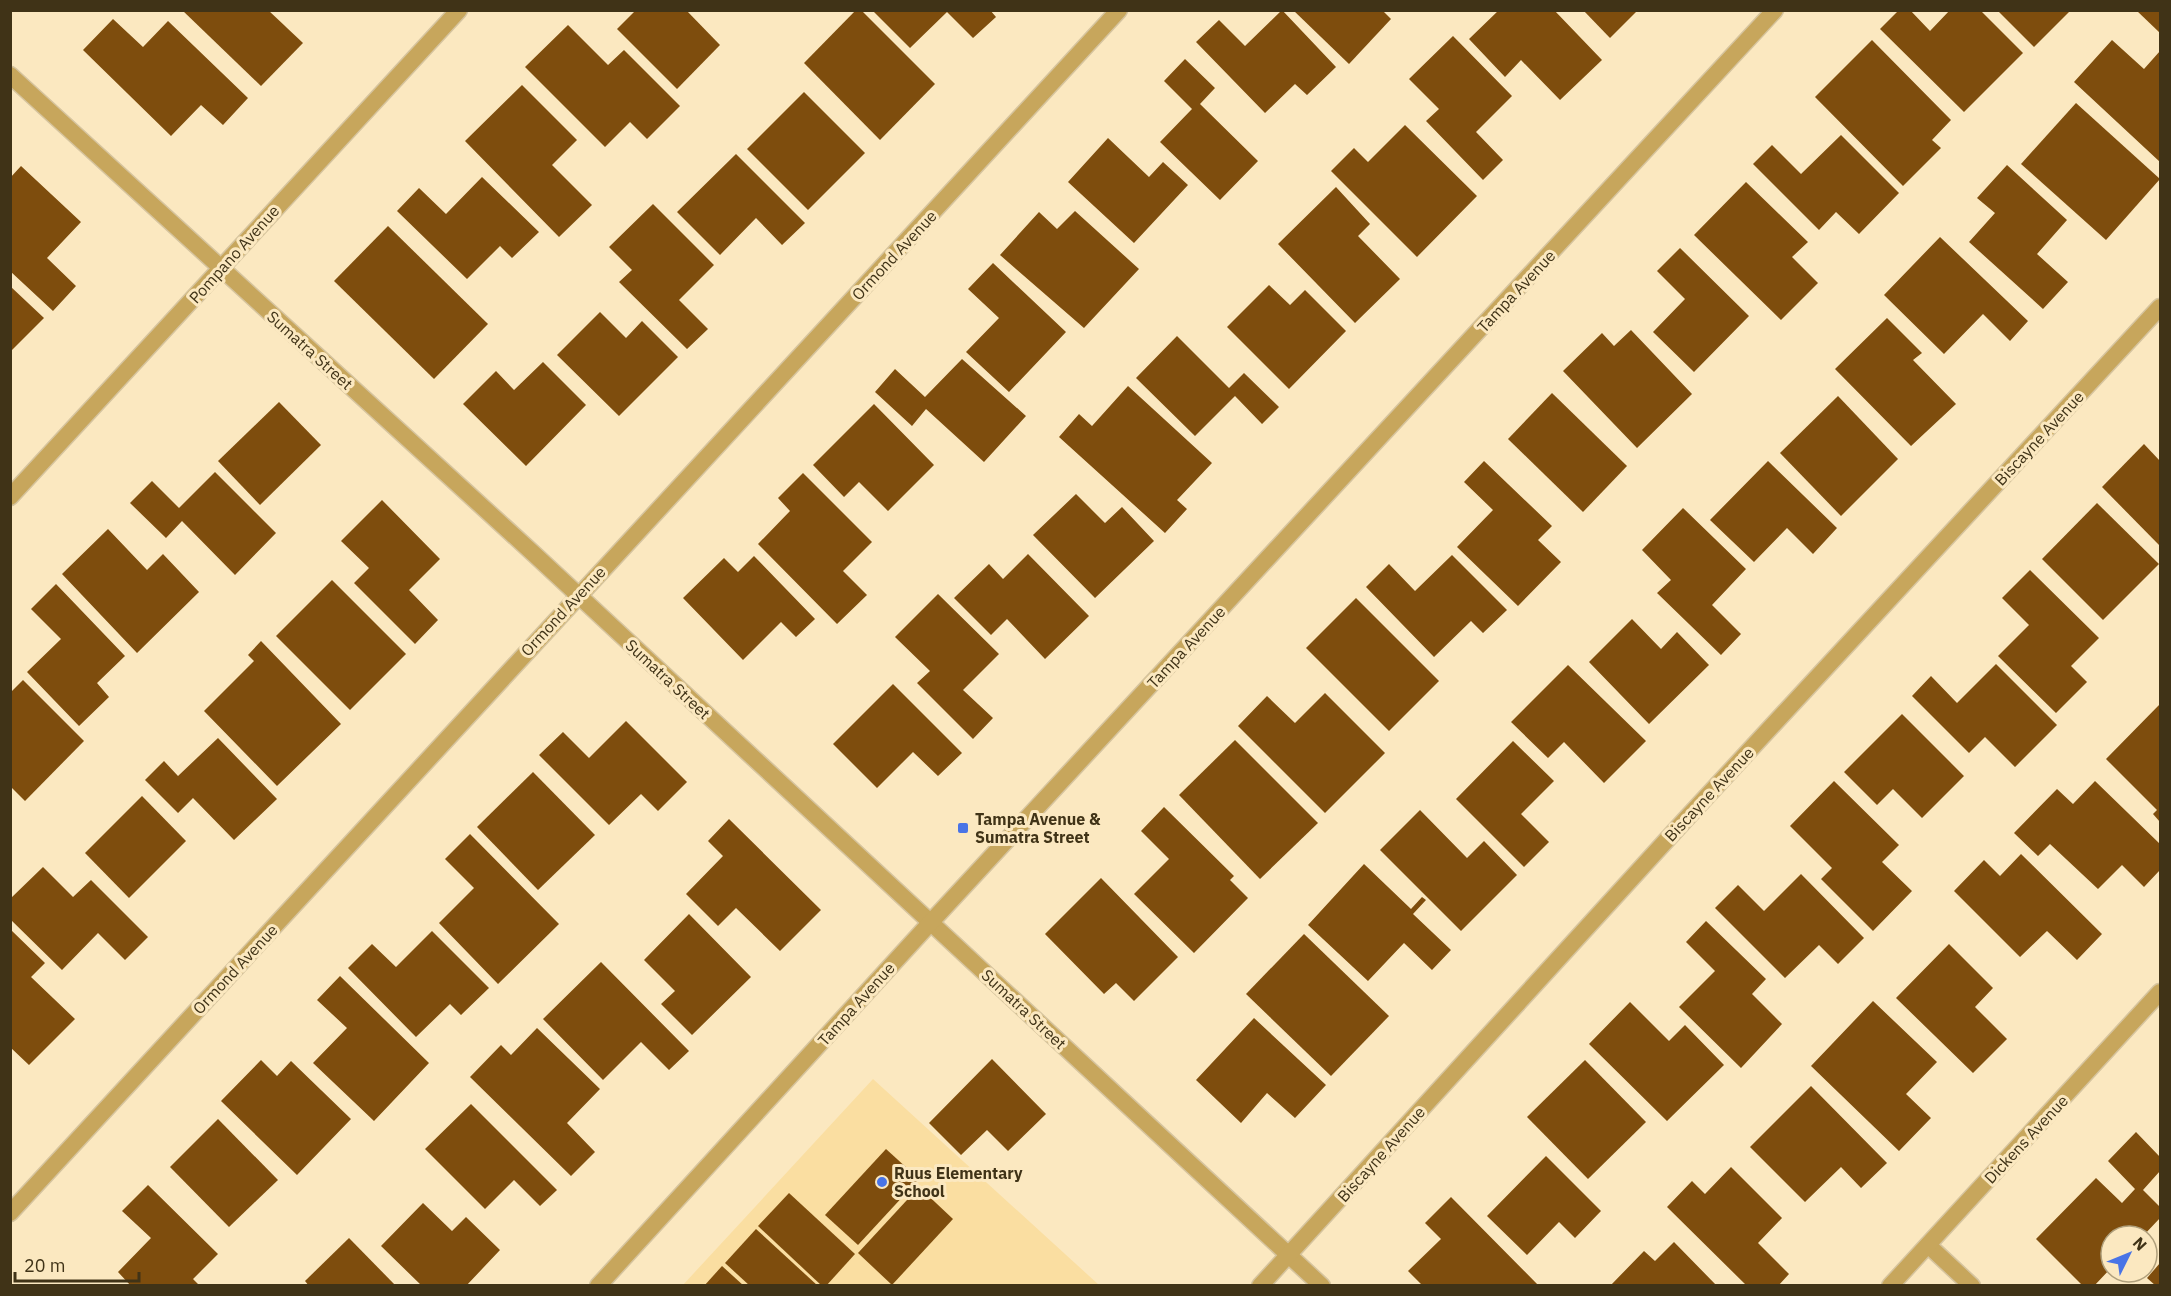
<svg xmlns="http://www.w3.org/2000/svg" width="2171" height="1296" font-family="'IBM Plex Sans',sans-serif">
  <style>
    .built { fill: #fadea1 }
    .building { fill: #7e4d0d }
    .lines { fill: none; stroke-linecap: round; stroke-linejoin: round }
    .minor-casing { stroke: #d6c49e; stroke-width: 19 }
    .tertiary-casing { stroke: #d6c49e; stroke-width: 19 }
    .minor { stroke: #c7a65c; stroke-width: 16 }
    .tertiary { stroke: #c7a65c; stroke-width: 16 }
    .poi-dot { fill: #4974e6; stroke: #fbe8c0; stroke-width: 2 }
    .labels { text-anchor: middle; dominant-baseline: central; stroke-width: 6; stroke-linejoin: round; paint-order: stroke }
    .street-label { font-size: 16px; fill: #403317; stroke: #fbe8c0 }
    .poi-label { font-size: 16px; font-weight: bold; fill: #403317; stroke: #fbe8c0; text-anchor: start }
  </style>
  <rect width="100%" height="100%" fill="#fbe8c0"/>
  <!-- built -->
  <path class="built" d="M873 1079 1099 1285 682 1286Z"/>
  <!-- building -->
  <g class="building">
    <path d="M182 10H268L303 43 261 86Z"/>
    <path d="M636 10H686L720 45 677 89 617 29Z"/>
    <path d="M856 10H861L935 84 880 140 804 63Z"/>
    <path d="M872 10H990L996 17 973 38 947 12 910 48Z"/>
    <path d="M1282 10 1336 67 1307 95 1295 84 1265 113 1196 42 1219 20 1245 46Z"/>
    <path d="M1293 10H1382L1391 19 1349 64Z"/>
    <path d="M1499 10H1554L1602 60 1560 100 1521 60 1505 77 1469 39Z"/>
    <path d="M1583 10H1638L1610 38Z"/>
    <path d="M1899 10H1910L1930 31 1950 10H1980L2023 53 1964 112 1880 29Z"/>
    <path d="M1997 10H2071L2034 47Z"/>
    <path d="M2136 10H2160V33Z"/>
    <path d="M113 19 143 47 168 21 248 98 223 125 201 105 171 136 83 50Z"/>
    <path d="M568 25 608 65 624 50 680 106 647 139 630 122 605 147 525 67Z"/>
    <path d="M1453 36 1512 96 1476 132 1503 160 1483 180 1426 121 1439 109 1409 79Z"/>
    <path d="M1872 40 1951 120 1932 140 1941 148 1903 186 1815 97Z"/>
    <path d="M2112 40 2144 69 2160 51V162L2074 82Z"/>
    <path d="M1185 59 1215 88 1200 104 1258 161 1220 200 1160 142 1192 109 1164 81Z"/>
    <path d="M522 85 577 140 552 165 592 205 559 237 465 141Z"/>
    <path d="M804 92 865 153 808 210 747 149Z"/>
    <path d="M2076 103 2160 179 2106 240 2021 164Z"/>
    <path d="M1405 125 1477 196 1417 257 1331 171 1354 148 1368 162Z"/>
    <path d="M1841 135 1899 193 1859 234 1836 212 1819 230 1753 164 1772 145 1801 174Z"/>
    <path d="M1108 138 1149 177 1163 162 1188 185 1134 243 1068 182Z"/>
    <path d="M736 154 805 223 782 245 756 218 720 255 677 212Z"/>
    <path d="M2007 165 2067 220 2037 254 2068 282 2043 309 1969 242 1995 213 1977 198Z"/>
    <path d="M21 166 81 222 47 258 76 286 53 311 10 271V178Z"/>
    <path d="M482 177 539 232 512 258 500 246 467 279 397 211 419 188 446 214Z"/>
    <path d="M1746 182 1808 242 1792 257 1818 283 1781 320 1694 235Z"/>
    <path d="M1336 187 1370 224 1358 236 1400 279 1355 323 1278 244Z"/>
    <path d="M653 204 714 265 679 300 708 329 687 349 619 282 632 270 609 247Z"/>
    <path d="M1075 211 1139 269 1084 328 1000 255 1039 212 1057 229Z"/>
    <path d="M388 226 488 324 434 379 334 281Z"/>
    <path d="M1940 237 2028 321 2010 341 1983 314 1944 354 1884 295Z"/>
    <path d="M1680 248 1749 316 1694 372 1653 332 1685 299 1657 271Z"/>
    <path d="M993 263 1066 332 1009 392 966 352 999 318 968 289Z"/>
    <path d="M1269 285 1290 305 1305 290 1346 331 1289 389 1227 327Z"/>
    <path d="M10 286 44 318 10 352Z"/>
    <path d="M600 312 626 338 642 321 678 357 619 416 557 355Z"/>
    <path d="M1887 318 1922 353 1913 360 1956 404 1911 446 1835 369Z"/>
    <path d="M1631 330 1692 394 1637 448 1563 371 1602 333 1614 346Z"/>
    <path d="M1177 336 1229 388 1244 373 1279 407 1262 424 1235 396 1195 436 1136 378Z"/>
    <path d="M962 359 1026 416 984 462 926 409 912 426 875 392 895 369 925 397Z"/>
    <path d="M543 362 586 405 526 466 463 404 496 371 514 390Z"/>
    <path d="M1128 386 1212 463 1177 500 1187 509 1165 533 1059 437 1079 414 1092 426Z"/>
    <path d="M1552 393 1627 466 1583 512 1508 439Z"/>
    <path d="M1838 396 1898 459 1841 516 1780 453Z"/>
    <path d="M279 402 321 445 260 505 218 461Z"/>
    <path d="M874 404 934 465 888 511 859 482 844 497 813 465Z"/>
    <path d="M2144 444 2160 461V546L2102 487Z"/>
    <path d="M1484 461 1552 526 1538 540 1561 562 1518 606 1457 547 1493 510 1464 482Z"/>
    <path d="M1768 461 1837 528 1813 554 1787 528 1754 562 1710 520Z"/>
    <path d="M215 472 276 533 235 575 182 521 166 538 130 503 152 481 179 508Z"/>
    <path d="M803 473 872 542 843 571 867 595 837 624 758 544 790 511 778 498Z"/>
    <path d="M1076 494 1105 523 1122 507 1154 541 1095 598 1033 535Z"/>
    <path d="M382 500 440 559 409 590 438 620 415 644 354 583 369 568 341 541Z"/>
    <path d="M2097 503 2159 564 2103 620 2042 559Z"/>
    <path d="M1683 508 1746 569 1712 605 1741 634 1721 655 1657 593 1671 580 1642 550Z"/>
    <path d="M108 529 147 570 163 554 199 592 137 653 62 574Z"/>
    <path d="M1028 554 1089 616 1045 659 1007 619 991 635 954 598 989 564 1003 579Z"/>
    <path d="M1452 555 1507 610 1483 633 1471 621 1434 657 1366 587 1389 564 1415 591Z"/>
    <path d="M754 556 815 619 796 637 781 622 743 660 683 598 724 558 738 572Z"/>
    <path d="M2030 570 2099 638 2071 666 2087 682 2056 713 1998 656 2029 625 2002 598Z"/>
    <path d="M332 580 406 654 350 710 276 636Z"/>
    <path d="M56 584 125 656 97 683 109 697 79 726 27 672 61 639 31 609Z"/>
    <path d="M938 594 999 654 963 690 993 718 973 739 917 683 930 671 895 637Z"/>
    <path d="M1356 598 1439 681 1389 731 1306 648Z"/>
    <path d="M1632 619 1661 649 1677 632 1709 665 1649 724 1589 662Z"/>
    <path d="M261 641 341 724 277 786 204 711 254 661 248 655Z"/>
    <path d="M1996 664 2057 725 2015 767 1985 737 1969 753 1912 696 1931 676 1957 703Z"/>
    <path d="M1568 665 1646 741 1604 783 1564 742 1548 758 1511 722Z"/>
    <path d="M23 680 84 741 25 801 10 786V693Z"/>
    <path d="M893 684 962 753 938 776 913 752 877 788 833 744Z"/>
    <path d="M1325 693 1385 753 1325 813 1238 726 1267 696 1295 723Z"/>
    <path d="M2160 704V822L2153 814 2157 810 2106 759Z"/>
    <path d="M1902 714 1964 776 1922 818 1893 789 1877 805 1844 772Z"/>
    <path d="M626 721 687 782 658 811 641 794 609 825 539 755 563 732 589 758Z"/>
    <path d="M218 738 277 799 234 840 193 798 178 813 145 780 164 761 178 776Z"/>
    <path d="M1235 740 1318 823 1260 879 1179 795Z"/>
    <path d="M1513 741 1554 781 1521 814 1549 842 1524 867 1456 799Z"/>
    <path d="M533 772 595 835 538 890 477 827Z"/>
    <path d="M1834 781 1899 845 1882 862 1912 891 1873 931 1821 879 1832 868 1790 826Z"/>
    <path d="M2095 781 2160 844V870L2144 887 2122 865 2098 889 2050 844 2038 856 2014 833 2057 789 2073 804Z"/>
    <path d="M142 796 186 841 129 898 85 853Z"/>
    <path d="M1164 807 1234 876 1230 880 1248 898 1194 953 1134 894 1169 859 1141 831Z"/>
    <path d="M1420 810 1467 858 1484 841 1517 875 1461 931 1380 850Z"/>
    <path d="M729 819 821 910 780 951 736 908 718 926 686 894 723 856 708 841Z"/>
    <path d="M470 834 559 924 498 984 439 923 474 888 445 859Z"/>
    <path d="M2021 854 2102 934 2077 960 2047 931 2020 957 1954 891 1984 860 2000 876Z"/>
    <path d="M1364 864 1411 909 1422 897 1426 900 1413 914 1451 950 1432 970 1404 943 1368 981 1308 925Z"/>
    <path d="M43 867 73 897 91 880 148 937 125 960 98 933 62 970 10 919V899Z"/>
    <path d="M1801 874 1864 938 1838 964 1819 945 1785 978 1715 908 1738 885 1764 911Z"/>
    <path d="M1101 878 1178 957 1134 1001 1116 983 1104 994 1045 934Z"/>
    <path d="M689 914 751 977 692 1035 661 1004 675 991 644 960Z"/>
    <path d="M1706 921 1766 979 1752 994 1782 1024 1741 1068 1679 1007 1715 971 1686 942Z"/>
    <path d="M10 929 45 963 31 977 75 1019 29 1065 10 1047Z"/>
    <path d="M432 931 489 988 461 1015 450 1004 416 1037 348 968 372 944 396 967Z"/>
    <path d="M1304 934 1389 1016 1331 1076 1246 994Z"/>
    <path d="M1949 944 1993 988 1975 1007 2007 1039 1973 1073 1896 998Z"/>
    <path d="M601 962 689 1051 669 1070 641 1042 603 1080 543 1019Z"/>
    <path d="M340 976 429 1063 374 1121 313 1063 347 1028 317 1000Z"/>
    <path d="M1873 1001 1937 1062 1906 1094 1931 1118 1899 1151 1811 1066Z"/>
    <path d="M1630 1002 1669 1041 1685 1025 1724 1065 1667 1121 1589 1044Z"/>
    <path d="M1254 1018 1326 1085 1295 1118 1267 1093 1241 1123 1196 1080Z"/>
    <path d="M537 1028 600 1089 567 1123 595 1152 571 1176 470 1077 501 1045 511 1055Z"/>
    <path d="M992 1059 1046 1114 1008 1151 987 1130 961 1155 929 1123Z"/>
    <path d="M261 1060 277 1076 291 1061 351 1119 297 1175 221 1101Z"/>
    <path d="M1585 1060 1646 1122 1588 1179 1527 1117Z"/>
    <path d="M1811 1086 1887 1163 1861 1188 1841 1167 1805 1202 1750 1147Z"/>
    <path d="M471 1104 557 1190 540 1206 514 1180 485 1209 425 1149Z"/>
    <path d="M218 1119 278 1180 229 1227 170 1167Z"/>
    <path d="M2136 1132 2160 1157V1171L2143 1190 2160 1207V1218L2143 1236H2111V1268L2094 1286H2083L2036 1239 2096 1178 2122 1203 2135 1189 2108 1161Z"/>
    <path d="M886 1149 919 1179 858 1245 825 1215Z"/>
    <path d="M1546 1156 1601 1211 1575 1238 1559 1222 1527 1255 1487 1216Z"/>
    <path d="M1731 1167 1782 1218 1758 1243 1789 1274 1778 1286H1747L1667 1207 1692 1181 1705 1194Z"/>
    <path d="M148 1185 218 1254 193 1279 200 1286H131L118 1272 151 1238 122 1211Z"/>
    <path d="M919 1187 953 1219 892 1285 858 1253Z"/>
    <path d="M789 1193 855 1254 826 1286H822L758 1226Z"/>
    <path d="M1451 1197 1539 1286H1423L1408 1271 1441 1239 1425 1223Z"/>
    <path d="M423 1203 452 1231 466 1217 500 1250 466 1286H422L381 1246Z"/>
    <path d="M756 1229 818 1286H750L725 1263Z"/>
    <path d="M349 1238 396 1286H309L305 1281Z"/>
    <path d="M1674 1242 1717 1286H1610L1644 1251 1655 1261Z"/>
    <path d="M2160 1263V1286H2156L2147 1278Z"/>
    <path d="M722 1266 744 1286H704Z"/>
  </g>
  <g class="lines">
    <!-- minor casing -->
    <g class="minor-casing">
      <g id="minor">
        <path d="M10 75 534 554 1322 1286"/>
        <path d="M10 497 459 10"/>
        <path d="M10 1213 1119 10"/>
        <path d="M1928 1245 1972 1286"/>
        <path d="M1260 1286 1684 821 2160 307"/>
        <path d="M1890 1286 2160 992"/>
      </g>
    </g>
    <!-- tertiary casing -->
    <g class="tertiary-casing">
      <path id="tertiary" d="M598 1286 931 922 1775 10"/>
    </g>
    <!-- minor -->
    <use href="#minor" class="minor"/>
    <!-- tertiary -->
    <use href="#tertiary" class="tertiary"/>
  </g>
  <!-- markers -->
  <g class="poi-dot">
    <rect x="957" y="822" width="12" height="12" rx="3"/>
    <circle cx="882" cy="1182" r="6"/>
  </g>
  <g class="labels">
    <!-- street labels -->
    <g class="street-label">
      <text transform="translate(234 254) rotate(-48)">Pompano Avenue</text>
      <text transform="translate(894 255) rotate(-47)">Ormond Avenue</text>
      <text transform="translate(1516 291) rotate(-47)">Tampa Avenue</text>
      <text transform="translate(310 350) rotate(42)">Sumatra Street</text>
      <text transform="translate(2039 438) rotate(-47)">Biscayne Avenue</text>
      <text transform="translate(563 611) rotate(-47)">Ormond Avenue</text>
      <text transform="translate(1186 647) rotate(-47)">Tampa Avenue</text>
      <text transform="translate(668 679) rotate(43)">Sumatra Street</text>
      <text transform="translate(1709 794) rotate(-47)">Biscayne Avenue</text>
      <text transform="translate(235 969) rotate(-47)">Ormond Avenue</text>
      <text transform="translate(856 1004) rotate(-48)">Tampa Avenue</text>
      <text transform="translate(1024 1009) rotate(43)">Sumatra Street</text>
      <text transform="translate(2026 1139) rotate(-47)">Dickens Avenue</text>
      <text transform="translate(1381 1154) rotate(-48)">Biscayne Avenue</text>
    </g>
    <!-- poi labels -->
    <g class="poi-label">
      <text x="975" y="819">Tampa Avenue &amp;<tspan x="975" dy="18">Sumatra Street</tspan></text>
      <text x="894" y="1173">Ruus Elementary<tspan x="894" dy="18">School</tspan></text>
    </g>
  </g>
  <!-- border -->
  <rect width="2171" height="1296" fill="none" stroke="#403317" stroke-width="24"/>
  <!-- north arrow -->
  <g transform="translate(2129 1254) rotate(47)"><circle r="28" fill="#fbe8c0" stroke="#b0a07c" stroke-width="1.5"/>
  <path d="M0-4.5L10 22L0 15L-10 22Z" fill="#4974e6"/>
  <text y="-9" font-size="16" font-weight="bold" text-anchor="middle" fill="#403317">N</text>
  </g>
  <!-- scale -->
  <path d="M15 1272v9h124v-9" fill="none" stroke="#403317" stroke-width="3"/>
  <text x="24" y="1272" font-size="18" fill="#403317" stroke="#fbe8c0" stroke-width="4.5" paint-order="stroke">20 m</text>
</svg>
